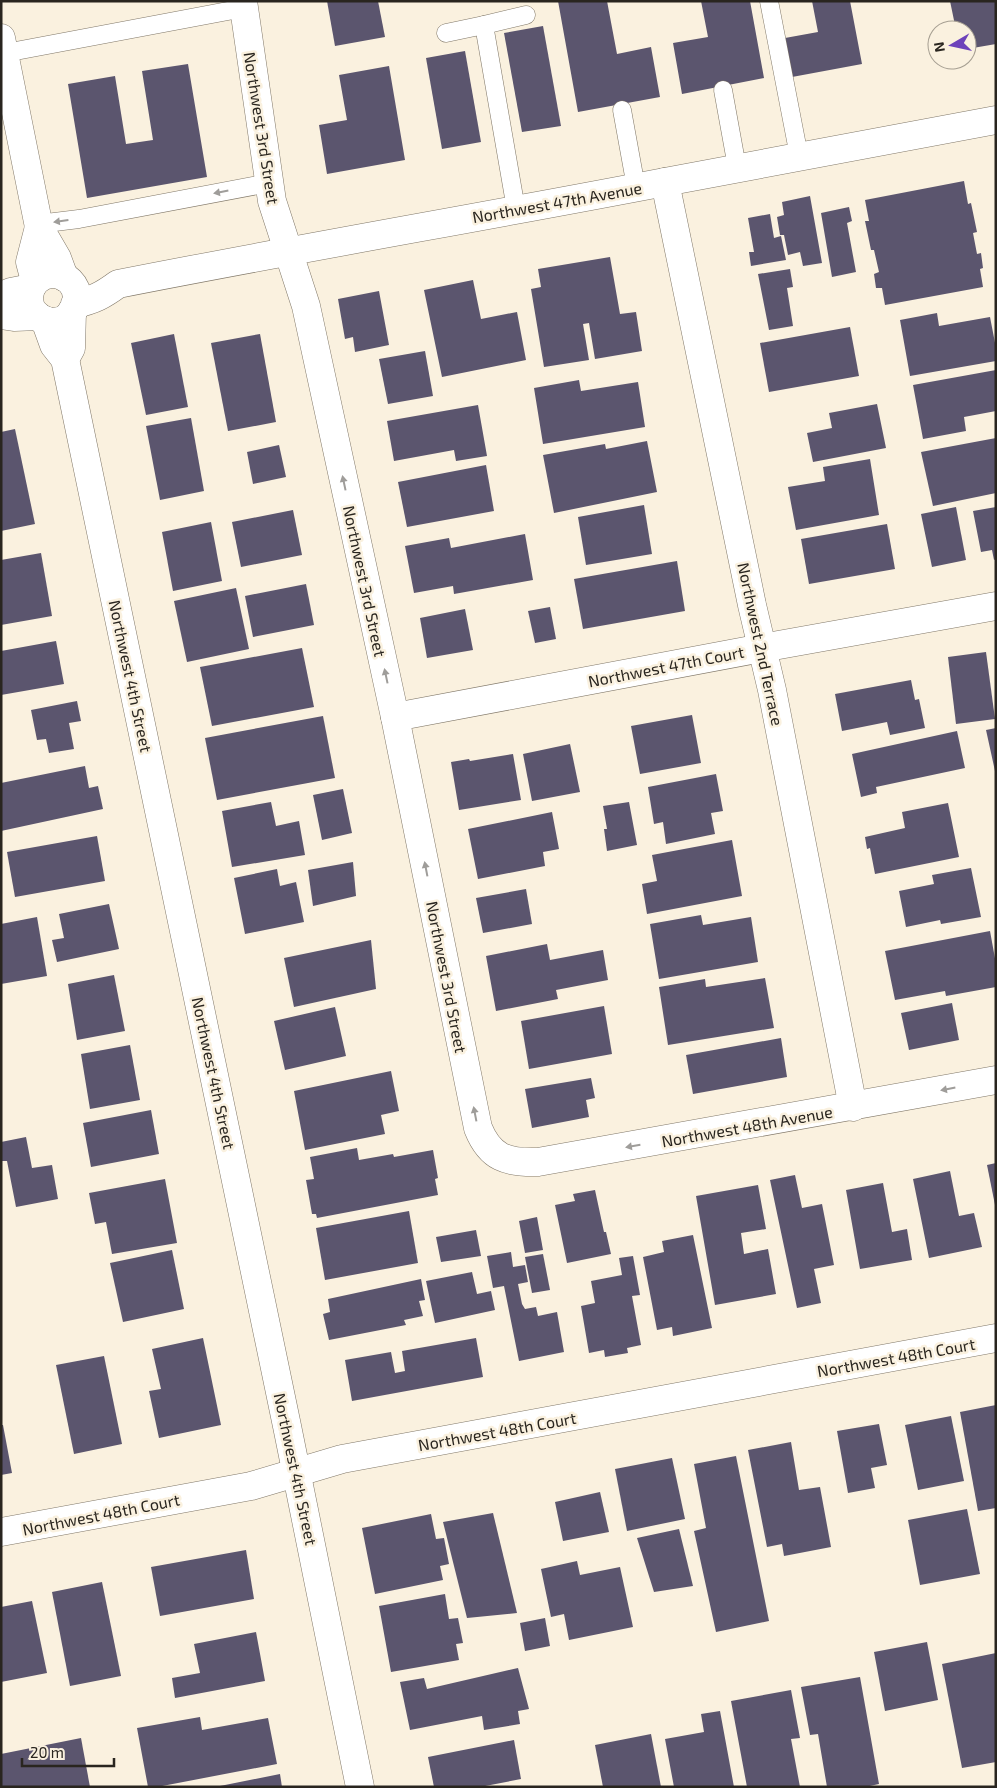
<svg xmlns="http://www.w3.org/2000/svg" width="997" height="1788" font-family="'Exo 2',sans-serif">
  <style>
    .building { fill: #5b556e }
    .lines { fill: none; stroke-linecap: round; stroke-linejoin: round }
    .lane-casing { stroke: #817869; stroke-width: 19 }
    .street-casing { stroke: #817869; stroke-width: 29 }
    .secondary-casing { stroke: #817869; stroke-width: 29 }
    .lane { stroke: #fff; stroke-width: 18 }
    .street { stroke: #fff; stroke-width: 28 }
    .secondary { stroke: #fff; stroke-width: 28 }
    .oneway { fill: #9f9d9a }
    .labels { text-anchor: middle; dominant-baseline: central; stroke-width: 5; stroke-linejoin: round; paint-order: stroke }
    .street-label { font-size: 16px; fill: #29251f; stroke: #faf1df }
  </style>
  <rect width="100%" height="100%" fill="#faf1df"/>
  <!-- building -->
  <g class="building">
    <path d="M327 1H378L385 37 335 46Z"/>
    <path d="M558 1H607L617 54 651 47 660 97 578 112Z"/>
    <path d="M701 1H750L764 78 682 94 673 43 708 37Z"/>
    <path d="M812 1H850L862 64 792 77 785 38 818 32Z"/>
    <path d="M950 1H996V44L967 49V30H956Z"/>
    <path d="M543 26 561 126 522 132 504 33Z"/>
    <path d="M465 51 481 142 442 149 426 58Z"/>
    <path d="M188 64 207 177 87 198 68 84 115 76 126 144 153 140 142 71Z"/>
    <path d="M389 66 405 160 327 174 319 125 347 120 339 75Z"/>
    <path d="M964 181 968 204 971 203 977 232 973 233 977 254 981 253 983 268 980 269 983 287 885 305 882 288H876L874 274 879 272 874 250H871L865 221H869L865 200Z"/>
    <path d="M810 196 822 263 803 266 800 252 788 255 784 235H780L777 217 784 215 782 202Z"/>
    <path d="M849 207 852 221 847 223 856 272 832 277 821 213Z"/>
    <path d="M770 214 774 238 781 236 786 260 751 266 749 252H754L748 218Z"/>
    <path d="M610 257 620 314 636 312 642 351 595 359 589 323 583 324 589 360 544 367 531 289 541 287 538 269Z"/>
    <path d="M790 269 793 287 787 288 793 326 769 330 758 274Z"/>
    <path d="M473 280 481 319 517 312 526 360 442 377 424 290Z"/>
    <path d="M379 291 389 345 355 352 353 337 345 339 338 299Z"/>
    <path d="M937 313 939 326 990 317 996 348V361L910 376 900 320Z"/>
    <path d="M850 327 859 376 769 392 760 343Z"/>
    <path d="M174 334 188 407 146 415 131 343Z"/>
    <path d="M260 334 276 422 228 431 211 343Z"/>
    <path d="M425 351 433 396 388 404 379 359Z"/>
    <path d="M996 370V411L964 417 966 431 923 439 913 385Z"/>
    <path d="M579 380 581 391 638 382 645 427 543 444 534 388Z"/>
    <path d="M877 404 886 448 813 462 807 433 832 428 829 413Z"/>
    <path d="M478 405 487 456 456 461 454 450 394 461 387 421Z"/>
    <path d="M191 418 204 491 160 500 146 426Z"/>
    <path d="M15 429 35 524 1 531V432Z"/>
    <path d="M996 438V493L933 506 921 452Z"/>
    <path d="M647 441 657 492 554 513 543 455 605 444 606 449Z"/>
    <path d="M279 445 286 477 253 484 247 452Z"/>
    <path d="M870 459 879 515 796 530 788 487 825 481 823 467Z"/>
    <path d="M486 465 494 511 407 527 398 482Z"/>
    <path d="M644 505 652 554 586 565 578 517Z"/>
    <path d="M956 507 966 560 932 567 921 514Z"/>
    <path d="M996 507V559L994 560 992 550 981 552 973 511Z"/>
    <path d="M293 510 302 555 241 567 232 522Z"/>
    <path d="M211 522 222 581 173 591 162 532Z"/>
    <path d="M887 524 895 569 809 584 801 539Z"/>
    <path d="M525 534 533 580 454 594 453 586 414 593 405 546 449 538 451 548Z"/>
    <path d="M41 553 52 616 1 625V560Z"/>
    <path d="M677 561 685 611 583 629 574 579Z"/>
    <path d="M306 584 314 625 253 637 245 596Z"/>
    <path d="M236 588 249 649 187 662 174 601Z"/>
    <path d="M550 607 556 639 535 643 528 611Z"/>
    <path d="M465 609 473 650 427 658 420 618Z"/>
    <path d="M56 641 64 684 1 695V651Z"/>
    <path d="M302 648 314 707 212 726 200 667Z"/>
    <path d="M986 652 995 719 956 724 948 657Z"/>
    <path d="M911 680 915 700 919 699 925 728 890 735 887 722 842 731 835 694Z"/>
    <path d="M77 701 81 721 69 723 74 749 49 753 46 739 37 740 31 710Z"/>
    <path d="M692 715 701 763 640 774 631 726Z"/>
    <path d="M323 716 335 778 217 800 205 738Z"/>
    <path d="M996 728V771H995L986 730Z"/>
    <path d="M957 731 965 768 876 787 877 793 861 797 852 754Z"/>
    <path d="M570 744 580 792 532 801 523 754Z"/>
    <path d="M513 754 521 800 459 810 451 762 469 759 470 761Z"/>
    <path d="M85 766 89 788 98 786 103 809 1 831V783Z"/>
    <path d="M716 774 723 811 711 813 715 834 666 844 663 822 654 824 648 787Z"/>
    <path d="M343 789 352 833 322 840 313 795Z"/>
    <path d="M271 802 276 826 299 821 305 855 232 867 222 811Z"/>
    <path d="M629 802 637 845 607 851 604 829H607L603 806Z"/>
    <path d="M948 803 959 857 875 874 870 848 867 849 865 837 905 828 902 812Z"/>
    <path d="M552 812 559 849 543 852 545 866 478 879 468 829Z"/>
    <path d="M97 836 105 881 15 897 7 852Z"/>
    <path d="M732 840 742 896 647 914 642 884 657 881 652 855Z"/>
    <path d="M353 862 356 896 313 906 308 870Z"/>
    <path d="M971 868 981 917 941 924 940 920 906 927 899 891 934 884 932 875Z"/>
    <path d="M277 869 280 886 296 882 304 922 245 934 234 878Z"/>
    <path d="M526 889 532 924 483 933 476 898Z"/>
    <path d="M109 904 119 949 57 962 52 940 64 938 59 914Z"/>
    <path d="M701 915 703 925 751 917 758 962 659 979 650 924Z"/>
    <path d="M37 917 47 976 1 984V924Z"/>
    <path d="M990 931 996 964V987L946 996 945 991 895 1000 885 951Z"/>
    <path d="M371 940 376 989 294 1007 284 958Z"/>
    <path d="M547 944 550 960 603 950 608 980 556 990 558 999 496 1011 486 956Z"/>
    <path d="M114 975 125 1031 77 1040 68 984Z"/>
    <path d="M765 978 774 1028 668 1045 659 987 705 979 706 987Z"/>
    <path d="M952 1003 959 1040 909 1050 901 1013Z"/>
    <path d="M604 1006 612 1054 529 1069 521 1021Z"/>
    <path d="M335 1007 346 1056 285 1070 274 1021Z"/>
    <path d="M781 1038 787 1077 693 1094 686 1055Z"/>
    <path d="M130 1045 140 1100 90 1109 81 1054Z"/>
    <path d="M391 1071 399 1111 381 1115 385 1134 305 1150 294 1091Z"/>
    <path d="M591 1078 595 1098 586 1100 589 1117 532 1128 525 1089Z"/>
    <path d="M151 1110 159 1154 91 1167 83 1123Z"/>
    <path d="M26 1137 32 1168 52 1165 58 1199 16 1207 7 1161H1V1142Z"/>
    <path d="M357 1148 359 1160 393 1154 394 1157 433 1150 438 1178 435 1179 438 1195 317 1218 316 1214H312L306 1180 314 1179 310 1157Z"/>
    <path d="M996 1163V1205H995L987 1165Z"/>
    <path d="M950 1171 959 1216 974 1213 982 1247 929 1258 913 1179Z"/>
    <path d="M795 1175 802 1208 822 1204 834 1265 814 1269 821 1303 797 1308 770 1180Z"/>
    <path d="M165 1179 177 1243 112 1254 106 1222 95 1224 89 1193Z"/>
    <path d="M883 1183 892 1232 907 1229 912 1260 860 1269 846 1190Z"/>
    <path d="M758 1185 766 1229 741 1233 744 1254 768 1249 776 1294 715 1305 696 1196Z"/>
    <path d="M595 1190 604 1232H606L611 1254 567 1263 555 1205 575 1201 573 1194Z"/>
    <path d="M409 1211 418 1263 325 1280 316 1228Z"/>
    <path d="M537 1217 543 1250 525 1253 519 1221Z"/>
    <path d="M476 1230 481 1256 441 1262 436 1237Z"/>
    <path d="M693 1235 712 1328 673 1336 672 1327 657 1330 643 1257 664 1252 662 1241Z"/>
    <path d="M172 1250 184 1309 123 1322 110 1263Z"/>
    <path d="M511 1252 513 1267 525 1265 528 1282 518 1284 522 1304 525 1309 536 1307 538 1316 557 1312 564 1352 519 1361 504 1286 493 1288 487 1256Z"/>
    <path d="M543 1254 550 1290 532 1293 525 1257Z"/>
    <path d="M633 1256 640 1295 632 1296 641 1345 627 1348 628 1353 605 1357 604 1350 589 1353 581 1306 595 1303 591 1281 622 1275 619 1258Z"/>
    <path d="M472 1272 477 1294 491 1291 495 1310 435 1323 426 1281Z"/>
    <path d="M421 1279 425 1300 419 1301 423 1316 404 1320 406 1325 329 1340 323 1314 330 1312 328 1299Z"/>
    <path d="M203 1338 221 1425 159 1438 149 1391 161 1389 152 1349Z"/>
    <path d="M476 1338 483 1377 352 1401 345 1360 391 1352 395 1373 405 1371 402 1351Z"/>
    <path d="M104 1356 122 1444 74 1454 56 1365Z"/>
    <path d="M996 1405V1508L978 1511 960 1412Z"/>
    <path d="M951 1416 964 1481 918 1490 905 1425Z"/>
    <path d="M879 1424 887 1465 871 1468 875 1488 848 1493 837 1431Z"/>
    <path d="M1 1425H3L12 1473 1 1475Z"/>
    <path d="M791 1442 799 1490 820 1487 831 1547 784 1556 782 1544 767 1547 748 1450Z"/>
    <path d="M736 1456 769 1621 716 1632 694 1531 706 1528 694 1464Z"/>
    <path d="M672 1458 685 1519 627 1531 615 1469Z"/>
    <path d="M600 1492 609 1532 563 1541 555 1502Z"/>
    <path d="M967 1509 980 1574 920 1585 908 1520Z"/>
    <path d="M493 1513 517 1613 467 1618 443 1522Z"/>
    <path d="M431 1514 436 1539 444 1538 449 1564 440 1566 443 1580 375 1594 362 1528Z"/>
    <path d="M679 1529 693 1586 654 1592 637 1538Z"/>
    <path d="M246 1550 254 1599 160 1616 151 1567Z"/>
    <path d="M577 1561 580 1575 620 1567 633 1627 569 1640 564 1614 551 1617 541 1569Z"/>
    <path d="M102 1582 121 1676 70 1686 52 1592Z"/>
    <path d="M445 1594 449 1619 458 1618 463 1643 456 1644 459 1660 391 1672 379 1606Z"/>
    <path d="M32 1601 47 1673 1 1682V1607Z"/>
    <path d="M545 1618 550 1646 525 1651 520 1623Z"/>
    <path d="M256 1632 265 1681 175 1698 172 1678 200 1673 194 1644Z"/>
    <path d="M927 1642 938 1700 885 1711 874 1652Z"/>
    <path d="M996 1653V1762L962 1768 942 1664Z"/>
    <path d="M518 1668 529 1709 518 1711 520 1724 484 1730 482 1716 410 1730 400 1682 424 1678 427 1689Z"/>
    <path d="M860 1677 879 1784 865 1787H827L818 1734 810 1735 801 1687Z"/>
    <path d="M791 1690 800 1738 791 1739 800 1787H747L731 1701Z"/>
    <path d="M720 1711 734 1787H674L665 1739 704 1732 701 1714Z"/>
    <path d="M200 1717 202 1730 268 1718 277 1764 157 1787H148L137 1728Z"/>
    <path d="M651 1734 661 1787H603L595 1745Z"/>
    <path d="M81 1738 90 1787H1V1754Z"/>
    <path d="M514 1740 521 1779 480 1787H434L428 1757Z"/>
    <path d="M280 1774 282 1787H221L220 1786Z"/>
  </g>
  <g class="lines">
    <!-- lane casing -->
    <g class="lane-casing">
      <g id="lane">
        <path d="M769 1 799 156"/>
        <path d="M484 25 526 15"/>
        <path d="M446 33 484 25 516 209"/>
        <path d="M5 53 244 8"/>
        <path d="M723 90 737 167"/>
        <path d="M622 110 636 187"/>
        <path d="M38 224 79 219 269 183"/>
      </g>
    </g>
    <!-- street casing -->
    <g class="street-casing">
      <g id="street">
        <path d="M243 1 272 201 306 306 395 717 478 1128C490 1158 507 1163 538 1162L996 1080"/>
        <path d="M1 38 39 227 57 258 64 277"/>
        <path d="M665 182 752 605 772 690 853 1107"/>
        <path d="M35 281 30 262 39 227"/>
        <path d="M45 320 54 345 65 359 287 1426 360 1787"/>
        <path d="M65 359 71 348 72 311"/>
        <path d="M395 717 762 648 996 606"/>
        <path d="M1 1532 251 1486 342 1459 996 1338"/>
      </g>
    </g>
    <!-- secondary casing -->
    <g class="secondary-casing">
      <g id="secondary">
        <circle cx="53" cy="298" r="24"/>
        <path d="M1 296 11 292 31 288"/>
        <path d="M75 304C94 300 103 295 118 284 300 248 483 217 665 182 775 161 885 140 996 120"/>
        <path d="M1 315 14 317 38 316"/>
      </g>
    </g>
    <!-- lane -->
    <use href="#lane" class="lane"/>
    <!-- street -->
    <use href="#street" class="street"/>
    <!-- secondary -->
    <use href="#secondary" class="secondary"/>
  </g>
  <!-- one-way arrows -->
  <defs><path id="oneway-solid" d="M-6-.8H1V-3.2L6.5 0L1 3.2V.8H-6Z" transform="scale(1.25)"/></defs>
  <g class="oneway">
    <use href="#oneway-solid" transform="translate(221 192) rotate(169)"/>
    <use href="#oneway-solid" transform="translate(61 221) rotate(172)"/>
    <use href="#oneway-solid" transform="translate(344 483) rotate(-102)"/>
    <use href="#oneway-solid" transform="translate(386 676) rotate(-102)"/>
    <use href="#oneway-solid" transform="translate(426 869) rotate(-101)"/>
    <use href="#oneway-solid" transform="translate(948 1089) rotate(169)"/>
    <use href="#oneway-solid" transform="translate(475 1114) rotate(-101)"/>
    <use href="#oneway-solid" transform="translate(633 1146) rotate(170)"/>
  </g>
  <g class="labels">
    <!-- street labels -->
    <g class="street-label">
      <text transform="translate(262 128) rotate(81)">Northwest 3rd Street</text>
      <text transform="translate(557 202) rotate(-10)">Northwest 47th Avenue</text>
      <text transform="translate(365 581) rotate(78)">Northwest 3rd Street</text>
      <text transform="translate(761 644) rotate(78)">Northwest 2nd Terrace</text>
      <text transform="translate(666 666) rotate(-11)">Northwest 47th Court</text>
      <text transform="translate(131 676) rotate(78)">Northwest 4th Street</text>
      <text transform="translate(447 977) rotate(79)">Northwest 3rd Street</text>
      <text transform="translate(214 1073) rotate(78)">Northwest 4th Street</text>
      <text transform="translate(747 1126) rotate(-10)">Northwest 48th Avenue</text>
      <text transform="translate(896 1357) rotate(-10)">Northwest 48th Court</text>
      <text transform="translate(497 1431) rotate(-10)">Northwest 48th Court</text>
      <text transform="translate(296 1469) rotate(78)">Northwest 4th Street</text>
      <text transform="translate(101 1514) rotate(-11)">Northwest 48th Court</text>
    </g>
  </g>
  <!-- border -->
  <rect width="997" height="1788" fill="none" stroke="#29251f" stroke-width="5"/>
  <!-- north arrow -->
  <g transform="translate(952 45) rotate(261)"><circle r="24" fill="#faf1df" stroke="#a69f92"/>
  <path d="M0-4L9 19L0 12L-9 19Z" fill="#6d42ba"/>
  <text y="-8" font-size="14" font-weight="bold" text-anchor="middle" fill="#29251f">N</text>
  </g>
  <!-- scale -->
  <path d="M22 1758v8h92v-8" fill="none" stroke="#29251f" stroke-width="2.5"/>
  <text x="30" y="1758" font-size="15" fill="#29251f" stroke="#faf1df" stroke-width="4" paint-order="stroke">20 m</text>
</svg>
